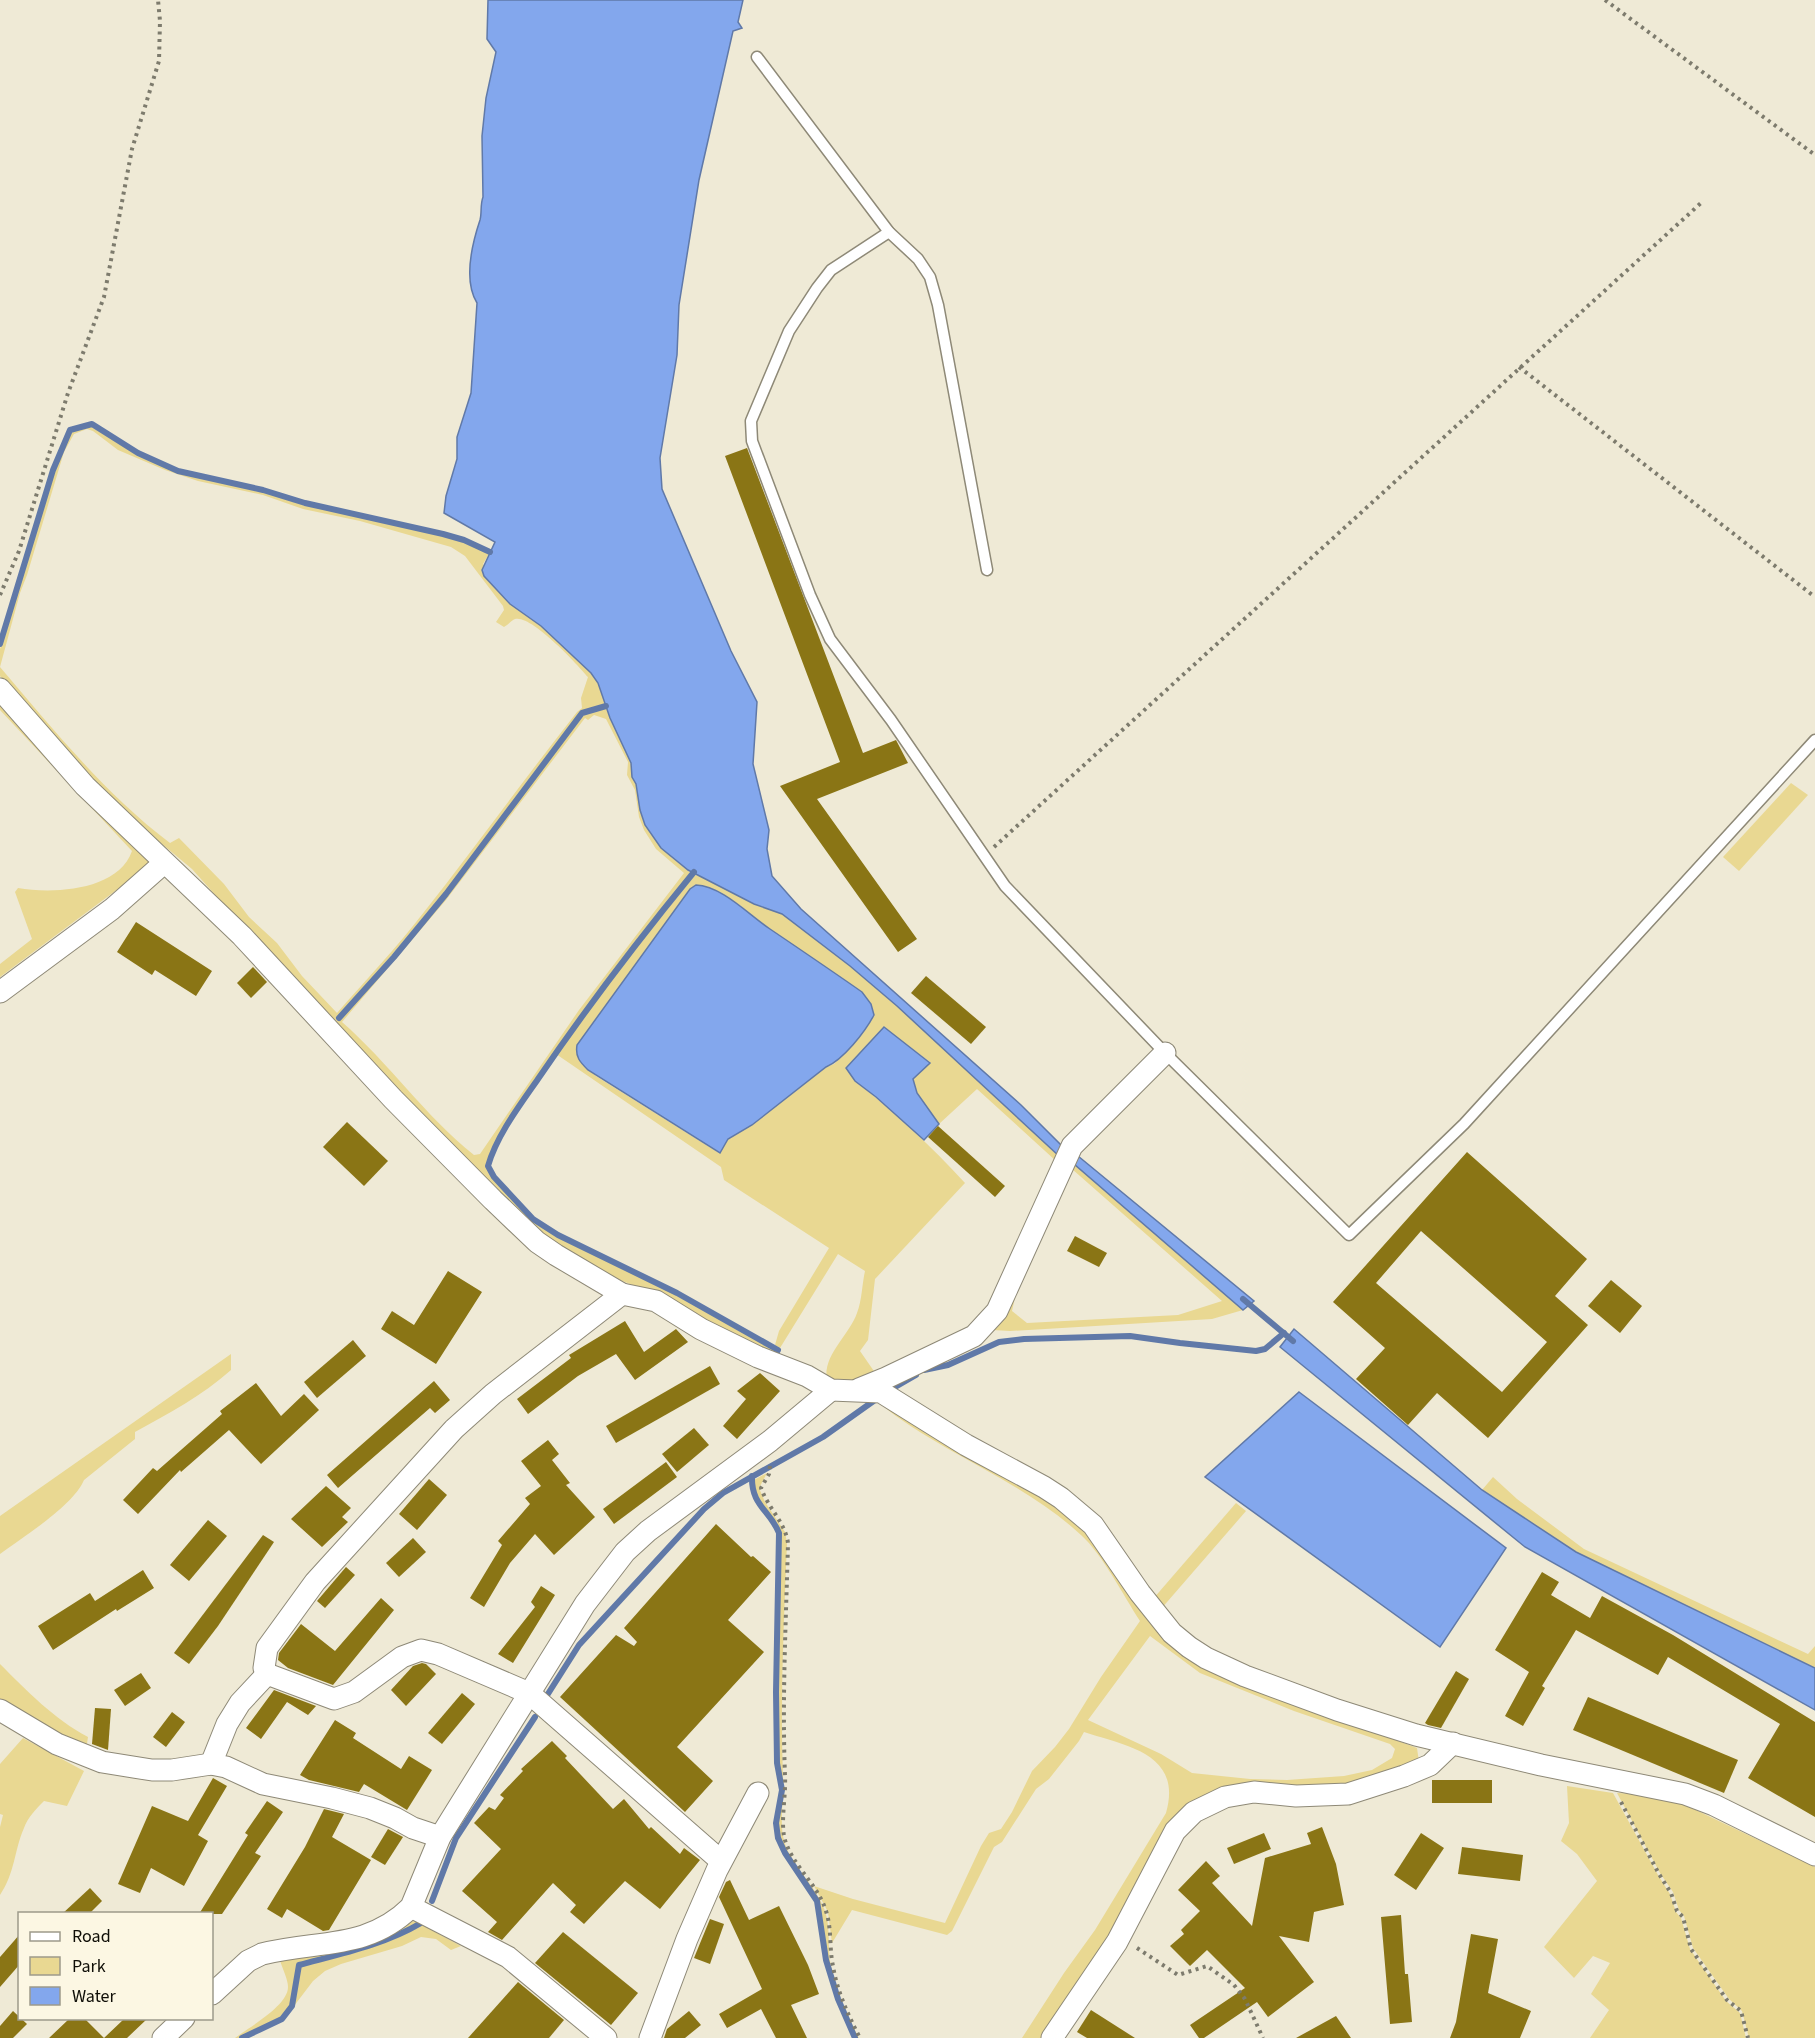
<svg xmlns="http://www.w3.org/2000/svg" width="1815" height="2038" font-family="'Source Sans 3',sans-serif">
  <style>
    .green { fill: #e9d892; fill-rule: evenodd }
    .water { fill: #83a7ed; stroke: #6079a8; stroke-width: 1.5 }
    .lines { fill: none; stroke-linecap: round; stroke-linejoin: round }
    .stream { stroke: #6079a8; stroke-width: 6 }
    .building { fill: #8a7515; fill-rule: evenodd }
    .service-casing { stroke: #8e8977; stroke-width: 13 }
    .minor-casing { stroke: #8e8977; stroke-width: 23 }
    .path { stroke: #7d7b6d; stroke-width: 4; stroke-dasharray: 3 4.5; stroke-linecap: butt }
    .service { stroke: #fff; stroke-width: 10 }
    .minor { stroke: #fff; stroke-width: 21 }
  </style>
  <rect width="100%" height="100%" fill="#efead6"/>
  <!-- green -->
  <g class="green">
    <path d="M92 425 137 455 177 472 464 541 489 554 483 564 518 609 541 626 591 673 598 683 605 704 581 713 444 893 338 1019 340 1020 429 918 583 715 607 708 631 764 632 777 636 784 640 810 645 825 672 858 691 873 576 1021 512 1115 489 1156 487 1167 492 1178 512 1200 532 1220 558 1237 676 1294 776 1350 773 1354 650 1292 610 1276 542 1237 395 1089 296 985 192 869 144 829 107 795 19 699 0 676V667C53 729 105 794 170 843L179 838 224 884 249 917 277 943 302 976 337 1013C366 980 397 947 424 912 476 846 525 778 577 712L582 708 581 698 588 677C578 665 531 614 515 619 512 620 508 625 504 627L496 622 504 610 503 606 465 556 451 547 360 521 303 509 263 495 198 481 165 470 118 450 93 431 87 429 74 434 64 452 27 575 20 593 0 667V649L62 448 71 431ZM594 715 606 719 628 762 627 775 635 790 639 817 644 830 656 849 684 873 579 1010 480 1154 474 1155C425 1116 389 1063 342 1022L446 900 585 718 588 720Z"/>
    <path d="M0 696 154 862 0 977V964L32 939 15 892 18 888C53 894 118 891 132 851L0 710Z"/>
    <path d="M1791 783 1808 795 1739 871 1723 857Z"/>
    <path d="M695 875 702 876 754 904 782 914 850 966 897 1006 1059 1156 1056 1161 977 1089 939 1124 917 1093 913 1079 930 1062 884 1028 855 1081C895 1112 931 1146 965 1183L875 1279 868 1340 860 1351 878 1377 867 1383 827 1381C822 1355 849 1336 857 1313 862 1300 862 1284 865 1271L838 1254 780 1348 775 1345 779 1331 829 1248 724 1180 721 1167 556 1054 620 968ZM696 885 715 890 741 906 757 920 862 992 873 1010 874 1015 866 1029 847 1049 834 1064 826 1067 752 1125 728 1139 719 1153 596 1076 577 1056V1045L690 889Z"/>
    <path d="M1074 1164 1243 1310 1212 1319 1010 1331 992 1330 1018 1284 1012 1311 1027 1323 1178 1315 1222 1301 1072 1169Z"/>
    <path d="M231 1354V1370C202 1396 169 1413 135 1432V1439L84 1480C73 1506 23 1537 0 1554V1516Z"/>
    <path d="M879 1403 1063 1507 1225 1676 1417 1748 1419 1762 1374 1781 1178 1814 1109 1934 1042 2038H1022L1064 1973 1095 1930 1166 1813C1183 1753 1126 1746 1084 1732L1079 1741 1049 1779 1036 1789 1002 1842 994 1847 952 1931 947 1935 852 1910 832 1943 828 1912 814 1886 853 1899 945 1923 981 1846 989 1833 1001 1829 1012 1812 1032 1771 1055 1747 1069 1729 1101 1677 1140 1621C1123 1595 1103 1555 1081 1535 1022 1480 942 1454 879 1403ZM1150 1636 1200 1673 1294 1711 1390 1744 1395 1749 1392 1758 1372 1770 1344 1776 1287 1780 1250 1779 1192 1773 1161 1754 1088 1720Z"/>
    <path d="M767 1473 759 1488 765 1502 785 1532 787 1543C784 1621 780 1698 783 1776 784 1794 780 1819 783 1836 788 1864 816 1884 825 1911 831 1929 827 1948 831 1966 836 1991 847 2015 859 2038H857L839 1998 827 1959 818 1900 786 1852 780 1838 777 1824 782 1790 779 1762 778 1692 781 1533C773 1514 751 1503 754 1480Z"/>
    <path d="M1493 1477 1517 1499 1584 1549 1808 1654 1815 1646V1668L1576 1552 1482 1490Z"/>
    <path d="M1236 1503 1246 1511 1161 1609 1153 1599Z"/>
    <path d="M0 1664C27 1691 54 1719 88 1737L86 1750 0 1703Z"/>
    <path d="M23 1738 84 1771 67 1806 44 1801C36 1809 28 1817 24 1828 14 1851 15 1873 0 1895V1827L3 1815 0 1814V1764Z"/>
    <path d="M1567 1786 1613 1793 1658 1875 1670 1894 1676 1912 1681 1918 1690 1949 1726 2001 1740 2013 1746 2038H1590L1609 2010 1591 1994 1610 1963 1593 1956 1574 1978 1544 1947 1597 1881 1577 1854 1561 1841 1569 1823Z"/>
    <path d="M1617 1793 1640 1794 1677 1801 1815 1867V2038H1749L1742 2011 1729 1999 1693 1948 1684 1916 1679 1910 1673 1892 1660 1873Z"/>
    <path d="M408 1921 420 1922 376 1942 297 1964 291 2005 281 2017 239 2038H235C249 2027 288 2006 288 1987 288 1979 282 1968 280 1960Z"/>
    <path d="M422 1925 461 1946 451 1950 436 1939 421 1937 402 1946 341 1964 325 1971 313 1981 294 2006 300 1967C341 1956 385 1947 422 1925Z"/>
  </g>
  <!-- water -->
  <g class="water">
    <path d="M488 0H743L738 22 742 28 733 31 699 180 679 305 677 355 660 458 662 489 731 651 757 702 753 764 769 830 767 849 772 876 801 909 1021 1105 1063 1147 1059 1156 897 1006 850 966 782 914 754 904 688 870 661 848 645 825 640 810 636 784 632 777 631 763 610 718 598 683 591 673 541 626 510 604 484 576 482 570 495 542 444 513 446 496 457 459V437L471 393 477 303C463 280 472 244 480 220 482 213 480 205 483 197L482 136 486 98 496 52 487 39Z"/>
    <path d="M696 885C722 886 749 915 770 929 801 950 832 971 862 992L871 1004 874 1015C865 1032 843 1060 826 1067L752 1125 728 1139 720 1153 588 1070C580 1062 575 1057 577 1045L690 889Z"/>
    <path d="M884 1027 930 1063 913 1079 917 1093 939 1124 924 1140 876 1097 855 1081 846 1068Z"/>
    <path d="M1078 1156 1254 1301 1243 1310 1074 1164Z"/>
    <path d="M1294 1329 1482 1490 1576 1552 1815 1668V1710L1525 1547 1280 1347Z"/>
    <path d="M1299 1392 1506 1548 1440 1647 1205 1477Z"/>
  </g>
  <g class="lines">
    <!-- stream -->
    <g class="stream">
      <path d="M0 644 53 470 70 430 92 424 138 453 178 471 263 490 305 503 443 534 464 540 490 552"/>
      <path d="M694 872C639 939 587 1007 538 1079 520 1105 497 1135 488 1166L494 1177 533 1219 558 1235 677 1293 778 1350 776 1353"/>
      <path d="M339 1018 394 957 446 894 582 713 606 706"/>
      <path d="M1243 1299 1293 1341"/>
      <path d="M924 1370 948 1365 999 1342 1024 1339 1130 1336 1180 1343 1256 1351 1265 1349 1284 1333"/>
      <path d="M890 1390 916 1375"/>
      <path d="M752 1476C751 1506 770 1510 779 1533L776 1692 777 1763 782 1790 776 1823 778 1838 785 1853 817 1901 826 1960 838 1999 855 2038"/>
      <path d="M546 1697 579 1645 704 1509 723 1493 823 1437 875 1400"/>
      <path d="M432 1901 456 1838 535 1717"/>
      <path d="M242 2038 282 2019 292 2006 299 1965C340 1954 384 1945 421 1923"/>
    </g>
  </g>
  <!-- building -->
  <g class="building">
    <path d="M747 448 863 753 896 740 908 763 817 799 917 939 898 952 780 786 840 762 725 456Z"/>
    <path d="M136 922 212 971 196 996 155 970 152 975 117 952Z"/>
    <path d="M253 967 267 982 251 998 237 983Z"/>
    <path d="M926 976 986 1027 971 1044 911 993Z"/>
    <path d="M347 1122 388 1161 364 1186 323 1147Z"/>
    <path d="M938 1126 1005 1186 995 1197 928 1137Z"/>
    <path d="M1467 1152 1587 1259 1555 1296 1588 1325 1488 1438 1437 1393 1408 1425 1356 1379 1385 1348 1333 1302ZM1421 1231 1547 1342 1502 1392 1376 1283Z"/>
    <path d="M1075 1236 1107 1253 1099 1267 1067 1251Z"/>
    <path d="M448 1271 482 1292 436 1364 381 1329 392 1311 414 1325Z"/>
    <path d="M1611 1280 1642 1306 1620 1333 1588 1306Z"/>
    <path d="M625 1321 644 1352 676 1329 688 1342 635 1380 616 1354 578 1376 528 1414 517 1399 571 1358 569 1355Z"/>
    <path d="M353 1340 366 1356 317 1398 304 1382Z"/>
    <path d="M710 1366 720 1384 616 1443 606 1426Z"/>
    <path d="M760 1373 780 1391 737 1439 723 1426 746 1399 737 1391Z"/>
    <path d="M434 1381 450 1400 435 1413 430 1408 338 1488 327 1475Z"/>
    <path d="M256 1383 281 1416 304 1394 319 1410 261 1464 229 1430 181 1472 180 1470 138 1514 123 1500 153 1468 157 1471 222 1414 220 1411Z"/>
    <path d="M694 1428 709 1445 677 1472 662 1454Z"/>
    <path d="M548 1440 559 1454 552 1460 570 1483 566 1485 595 1517 554 1555 535 1534 510 1563 484 1607 470 1598 502 1545 498 1541 530 1504 525 1498 541 1486 521 1461Z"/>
    <path d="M666 1462 677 1477 614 1524 603 1509Z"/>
    <path d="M429 1479 447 1495 417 1530 399 1514Z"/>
    <path d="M326 1486 351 1508 342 1517 348 1522 322 1547 291 1519Z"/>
    <path d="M208 1520 227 1536 189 1581 170 1565Z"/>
    <path d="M716 1524 751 1557 753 1556 771 1572 728 1620 764 1652 677 1747 713 1781 685 1812 560 1697 616 1635 634 1646 637 1642 624 1628Z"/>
    <path d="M263 1535 274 1542 218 1626 189 1664 174 1653Z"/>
    <path d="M413 1538 426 1552 399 1577 386 1563Z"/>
    <path d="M346 1567 355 1575 325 1608 317 1601Z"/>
    <path d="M143 1570 154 1588 117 1611 116 1609 53 1650 38 1626 90 1593 95 1601Z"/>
    <path d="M1542 1572 1559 1582 1551 1595 1590 1618 1602 1596 1673 1635 1815 1722V1817L1748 1778 1780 1724 1668 1657 1658 1675 1576 1630 1542 1686 1545 1688 1523 1726 1505 1716 1529 1672 1495 1650Z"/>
    <path d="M541 1586 555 1595 513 1663 498 1654 535 1607 531 1602Z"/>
    <path d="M381 1598 394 1610 333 1685 288 1668 278 1660 279 1653 301 1624 335 1651Z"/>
    <path d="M422 1663 426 1664 436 1674 406 1706 391 1690 413 1666Z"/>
    <path d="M1456 1671 1469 1679 1441 1728 1428 1725 1425 1723Z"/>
    <path d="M141 1673 151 1688 125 1706 114 1690Z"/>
    <path d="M274 1690 316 1706 308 1715 287 1702 261 1739 246 1728Z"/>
    <path d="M462 1693 475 1704 442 1744 428 1733Z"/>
    <path d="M1588 1697 1738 1760 1724 1793 1573 1730Z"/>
    <path d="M95 1708 111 1709 108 1750 92 1744Z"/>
    <path d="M172 1712 185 1722 166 1747 153 1737Z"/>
    <path d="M335 1720 356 1733 353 1738 401 1769 409 1756 432 1770 407 1810 364 1784 359 1792 309 1780 300 1775Z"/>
    <path d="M552 1741 567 1756 565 1758 613 1809 624 1799 649 1829 651 1827 680 1854 684 1848 700 1860 660 1909 625 1881 584 1924 570 1912 576 1905 553 1883 502 1940 488 1932 497 1922 462 1891 501 1849 474 1823 489 1807 495 1810 504 1798 500 1795 523 1771 521 1769Z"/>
    <path d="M213 1778 227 1786 198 1835 208 1841 184 1886 151 1868 140 1893 118 1884 152 1806 188 1821Z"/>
    <rect x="1432" y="1780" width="60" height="23"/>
    <path d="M267 1801 283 1812 255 1853 261 1856 222 1914H199L248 1835 245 1833Z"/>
    <path d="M324 1809 344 1814 332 1837 371 1860 329 1930 323 1931 287 1909 282 1918 267 1909 305 1847Z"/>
    <path d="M1322 1827 1336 1864 1344 1905 1314 1912 1309 1942 1279 1936 1314 1982 1268 2017 1257 2002 1204 2038H1199L1190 2025 1245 1988 1207 1950 1190 1966 1170 1946 1184 1934 1181 1930 1200 1911 1178 1890 1206 1861 1220 1876 1212 1883 1252 1926 1265 1858 1311 1844 1307 1833Z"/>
    <path d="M388 1829 403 1837 385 1865 371 1857Z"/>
    <path d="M1264 1833 1271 1849 1234 1864 1227 1848Z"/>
    <path d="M1421 1833 1444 1848 1416 1890 1394 1875Z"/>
    <path d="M1462 1847 1523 1855 1520 1881 1458 1874Z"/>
    <path d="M730 1880 749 1920 779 1906 808 1965 819 1994 791 2005 807 2038H776L761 2009 727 2028 719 2014 762 1989 719 1897 726 1882Z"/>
    <path d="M90 1888 102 1901 89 1914H62Z"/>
    <path d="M1401 1915 1405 1974H1408L1412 2022 1390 2024 1381 1917Z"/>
    <path d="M710 1919 724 1924 710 1964 694 1958Z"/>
    <path d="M563 1932 638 1993 611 2025 535 1963Z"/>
    <path d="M20 1934V1964L0 1987V1957Z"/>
    <path d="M1471 1934 1498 1939 1488 1993 1531 2011 1520 2038H1450L1456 2022Z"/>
    <path d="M518 1982 564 2020 549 2038H468Z"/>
    <path d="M1091 2010 1135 2038H1087L1077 2032Z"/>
    <path d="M13 2011 27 2024 13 2038H0V2026Z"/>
    <path d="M689 2011 701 2025 685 2038H664L667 2029Z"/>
    <path d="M1336 2016 1351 2038H1296Z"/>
    <path d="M69 2019H85L104 2038 124 2019H147L127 2038H49Z"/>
  </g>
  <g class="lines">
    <!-- service casing -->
    <g class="service-casing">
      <g id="service">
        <path d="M757 57 889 232 918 259 930 277 938 305 987 570"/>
        <path d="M889 232 831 270 817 288 789 331 751 421 752 441 810 595 830 639 891 720 1005 886 1165 1053 1349 1235 1464 1124 1815 740"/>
      </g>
    </g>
    <!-- minor casing -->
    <g class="minor-casing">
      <g id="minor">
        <path d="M0 689 85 786 242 936 393 1099 493 1200 537 1242 556 1255 622 1294 656 1301 701 1329 758 1357 807 1376 831 1390 881 1392 966 1445 1044 1487 1061 1498 1093 1525 1140 1593 1172 1633 1189 1647 1206 1658 1245 1676 1337 1710 1416 1735 1541 1765 1685 1794 1714 1805 1815 1855"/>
        <path d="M0 992 112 909 164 863"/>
        <path d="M622 1294 493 1394 454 1429 315 1582 267 1648 264 1668 267 1674 334 1699 354 1692 402 1657 421 1650 438 1654 529 1693 721 1861"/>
        <path d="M859 1389 886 1378 974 1336 997 1311 1072 1146 1165 1053"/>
        <path d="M0 1710 57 1744 102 1762 152 1770H172L211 1764 226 1767 263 1784 332 1798 370 1808 395 1818 413 1828 440 1837"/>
        <path d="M211 1764 227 1724 240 1703 267 1674"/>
        <path d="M411 1907 508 1957 606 2038"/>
        <path d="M212 1994 248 1961 262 1954C317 1940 368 1950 411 1907L440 1837 458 1808 585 1604 625 1552 648 1531 770 1441 831 1390"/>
        <path d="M163 2038 184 2018"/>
        <path d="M650 2038 687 1939 717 1870 758 1793"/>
        <path d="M1052 2038 1117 1942 1175 1831 1194 1812 1225 1797 1254 1792 1296 1796 1348 1794 1404 1776 1430 1765 1453 1743"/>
      </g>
    </g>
    <!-- path -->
    <g class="path">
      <path d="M1605 0 1815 155"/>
      <path d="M1519 367 1815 597"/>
      <path d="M0 595 19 551 68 393 104 297 132 149 159 61 160 21 158 0"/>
      <path d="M994 847 1701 203"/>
      <path d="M770 1466 769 1474 761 1488C768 1508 785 1522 788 1543 786 1621 782 1698 785 1776 786 1795 781 1818 784 1836 790 1864 818 1884 826 1911 832 1929 829 1948 833 1966 837 1991 848 2015 860 2038"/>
      <path d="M1621 1802 1659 1874 1671 1893 1677 1911 1683 1917 1691 1949 1727 2000 1741 2011 1748 2038"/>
      <path d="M1137 1948 1178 1975 1207 1966 1234 1985 1245 1999 1263 2038"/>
    </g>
    <!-- service -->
    <use href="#service" class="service"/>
    <!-- minor -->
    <use href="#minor" class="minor"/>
  </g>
  <!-- legend -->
  <rect x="18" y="1912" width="195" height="108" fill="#fcf7e3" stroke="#9d9a8b" stroke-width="1.5"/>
  <rect x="30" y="1932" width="30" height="9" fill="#ffffff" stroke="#9d9a8b" stroke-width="1.5"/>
  <text x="72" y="1942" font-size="18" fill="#0f0e07">Road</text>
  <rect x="30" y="1957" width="30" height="18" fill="#e9d892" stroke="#9d9a8b" stroke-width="1.5"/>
  <text x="72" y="1972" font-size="18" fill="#0f0e07">Park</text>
  <rect x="30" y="1987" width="30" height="18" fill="#83a7ed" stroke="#9d9a8b" stroke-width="1.5"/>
  <text x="72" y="2002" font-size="18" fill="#0f0e07">Water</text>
</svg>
